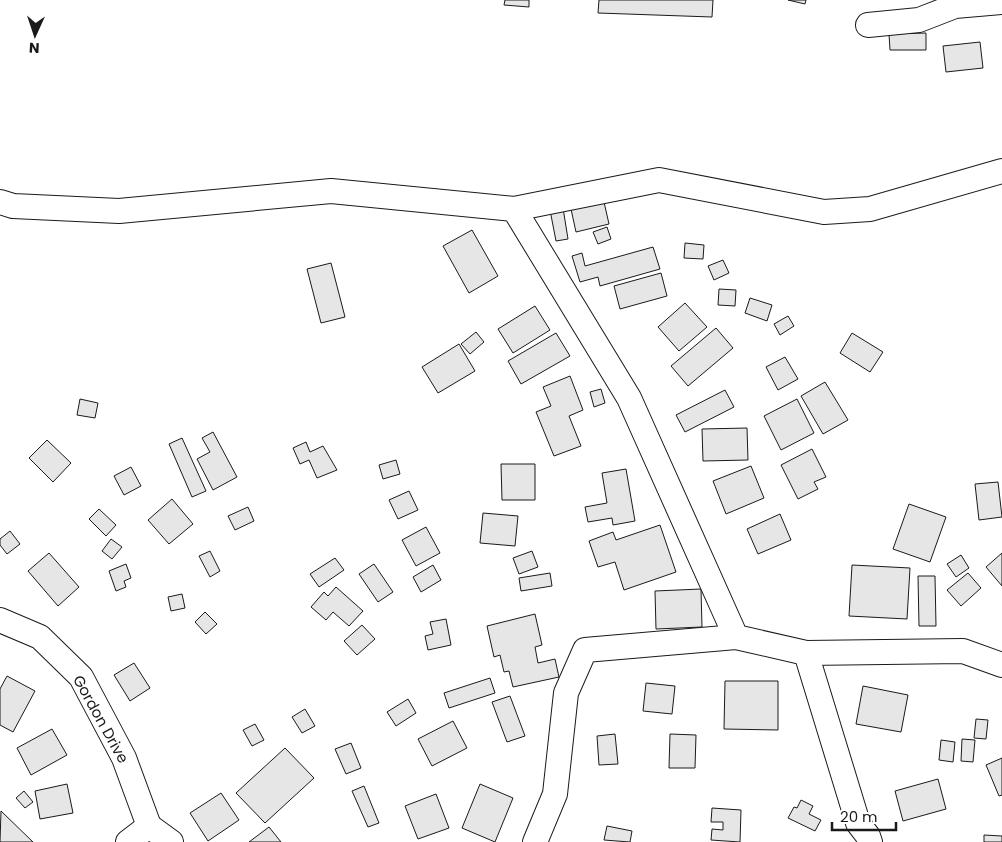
<svg xmlns="http://www.w3.org/2000/svg" width="1002" height="842" font-family="Poppins,sans-serif">
  <style>
    .building { fill: #e6e6e6; stroke: #1a1a1a }
    .lines { fill: none; stroke-linecap: round; stroke-linejoin: round }
    .minor-casing { stroke: #1a1a1a; stroke-width: 26 }
    .minor { stroke: #fff; stroke-width: 24 }
    .labels { text-anchor: middle; dominant-baseline: central; stroke-width: 4; stroke-linejoin: round; paint-order: stroke }
    .street-label { font-size: 15px; fill: #1a1a1a; stroke: #fff }
  </style>
  <rect width="100%" height="100%" fill="#fff"/>
  <!-- building -->
  <g class="building">
    <path d="M505 0H529V7L504 5Z"/>
    <path d="M599 0H713L712 17 598 13Z"/>
    <path d="M788 0H806L805 4Z"/>
    <path d="M926 33V50H890L889 34Z"/>
    <path d="M980 42 983 68 946 72 943 46Z"/>
    <path d="M604 202 609 224 576 232 571 209Z"/>
    <path d="M563 208 568 239 556 241 550 210Z"/>
    <path d="M607 227 611 239 598 244 593 232Z"/>
    <path d="M472 230 498 276 469 293 443 246Z"/>
    <path d="M685 243 704 245 703 259 684 258Z"/>
    <path d="M653 247 660 269 600 286 598 277 580 282 572 256 582 253 585 266Z"/>
    <path d="M723 260 729 273 714 280 708 266Z"/>
    <path d="M331 263 345 317 321 323 307 269Z"/>
    <path d="M661 273 667 296 620 309 614 286Z"/>
    <path d="M719 289 736 290 735 306 718 305Z"/>
    <path d="M750 298 772 305 767 321 745 313Z"/>
    <path d="M685 303 707 327 679 351 658 327Z"/>
    <path d="M535 306 550 330 513 353 498 329Z"/>
    <path d="M788 316 794 326 780 335 774 324Z"/>
    <path d="M716 328 733 348 688 386 671 366Z"/>
    <path d="M476 332 484 342 470 354 461 344Z"/>
    <path d="M556 333 570 356 521 384 508 361Z"/>
    <path d="M852 333 883 352 870 372 840 353Z"/>
    <path d="M459 344 475 371 438 393 422 367Z"/>
    <path d="M785 357 798 379 778 390 766 367Z"/>
    <path d="M570 376 583 410 569 416 581 446 554 456 536 412 551 406 543 387Z"/>
    <path d="M825 382 848 420 823 434 801 396Z"/>
    <path d="M601 389 605 403 594 407 590 392Z"/>
    <path d="M725 390 734 407 685 432 676 415Z"/>
    <path d="M80 399 98 403 95 418 77 415Z"/>
    <path d="M797 399 814 433 781 450 764 416Z"/>
    <path d="M747 428 748 460 703 461 702 429Z"/>
    <path d="M213 432 237 477 213 490 197 459 210 452 202 438Z"/>
    <path d="M182 438 206 491 192 497 169 444Z"/>
    <path d="M47 440 71 463 53 482 29 458Z"/>
    <path d="M306 442 310 452 323 446 337 470 317 478 309 460 300 464 293 448Z"/>
    <path d="M812 449 826 477 814 482 818 489 798 499 781 465Z"/>
    <path d="M396 460 400 474 383 479 379 465Z"/>
    <path d="M501 464H535V500H502Z"/>
    <path d="M751 466 764 498 726 514 713 481Z"/>
    <path d="M131 467 141 486 124 495 114 476Z"/>
    <path d="M626 469 635 521 613 525 612 518 588 522 585 507 607 503 602 473Z"/>
    <path d="M998 482 1002 517 979 520 975 484Z"/>
    <path d="M409 491 418 510 398 519 389 500Z"/>
    <path d="M172 499 193 524 169 544 148 520Z"/>
    <path d="M909 504 946 517 930 562 893 549Z"/>
    <path d="M248 507 254 521 235 530 228 516Z"/>
    <path d="M99 509 116 525 106 536 89 519Z"/>
    <path d="M483 513 518 516 515 546 480 543Z"/>
    <path d="M780 514 791 540 758 554 747 529Z"/>
    <path d="M660 525 676 572 624 590 615 562 598 567 589 541 613 532 616 540Z"/>
    <path d="M426 527 440 553 416 566 402 540Z"/>
    <path d="M10 531 20 544 7 554 0 545V539Z"/>
    <path d="M111 539 122 547 112 559 102 551Z"/>
    <path d="M210 551 220 571 210 577 199 556Z"/>
    <path d="M532 551 538 567 519 574 513 558Z"/>
    <path d="M49 553 79 587 58 606 28 571Z"/>
    <path d="M1002 553V586L986 567Z"/>
    <path d="M961 555 969 568 956 577 947 564Z"/>
    <path d="M335 558 344 570 319 587 310 574Z"/>
    <path d="M126 564 131 578 124 581 126 587 116 591 109 571Z"/>
    <path d="M374 564 393 592 378 602 359 574Z"/>
    <path d="M433 565 441 580 421 592 413 577Z"/>
    <path d="M852 565 910 568 907 619 849 616Z"/>
    <path d="M550 573 552 586 521 591 519 578Z"/>
    <path d="M968 573 981 588 961 606 947 590Z"/>
    <path d="M918 576H935L936 626H919Z"/>
    <path d="M336 587 363 611 349 626 333 612 326 620 311 607 324 592 328 596Z"/>
    <path d="M701 589 702 627 656 629 655 591Z"/>
    <path d="M182 594 185 608 171 611 168 597Z"/>
    <path d="M205 612 217 624 206 634 195 622Z"/>
    <path d="M535 614 542 645 535 647 538 663 555 659 559 677 513 687 509 671 504 672 500 655 494 657 487 626Z"/>
    <path d="M446 619 451 645 428 650 425 636 433 634 430 622Z"/>
    <path d="M362 625 375 639 357 655 344 641Z"/>
    <path d="M134 663 150 688 130 701 114 675Z"/>
    <path d="M7 676 35 691 13 732 0 725V689Z"/>
    <path d="M490 678 495 693 449 708 444 693Z"/>
    <path d="M725 681H778V730L724 729Z"/>
    <path d="M646 683 675 686 672 714 643 711Z"/>
    <path d="M863 686 908 695 901 732 856 724Z"/>
    <path d="M510 696 525 736 507 742 492 702Z"/>
    <path d="M408 699 416 713 396 726 387 712Z"/>
    <path d="M305 709 315 726 302 733 292 717Z"/>
    <path d="M976 719 988 720 986 739 974 738Z"/>
    <path d="M453 721 467 748 432 766 418 739Z"/>
    <path d="M255 724 264 740 252 746 243 730Z"/>
    <path d="M52 729 67 755 31 775 17 748Z"/>
    <path d="M615 734 618 764 599 765 597 736Z"/>
    <path d="M670 734 696 735 695 768H669Z"/>
    <path d="M962 739 975 740 973 762 961 761Z"/>
    <path d="M941 740 955 742 953 762 939 760Z"/>
    <path d="M351 743 361 768 346 774 335 749Z"/>
    <path d="M285 748 314 778 265 823 236 793Z"/>
    <path d="M1002 758V795L999 796 986 765Z"/>
    <path d="M938 779 946 809 903 821 895 791Z"/>
    <path d="M67 784 73 813 40 819 35 791Z"/>
    <path d="M480 784 513 798 495 842 462 828Z"/>
    <path d="M364 786 379 823 368 827 352 791Z"/>
    <path d="M24 791 33 802 25 808 16 798Z"/>
    <path d="M221 793 239 820 208 841 190 813Z"/>
    <path d="M436 794 449 828 418 839 405 806Z"/>
    <path d="M801 800 813 806 809 814 821 820 815 831 788 818 794 807 797 808Z"/>
    <path d="M712 808 741 810 740 842 711 840 712 829 723 830V822H711Z"/>
    <path d="M1 811 33 842H0Z"/>
    <path d="M607 826 632 831 630 842 604 840Z"/>
    <path d="M269 827 281 842H249Z"/>
    <path d="M984 835 1002 836V842H984Z"/>
  </g>
  <g class="lines">
    <!-- minor casing -->
    <g class="minor-casing">
      <g id="minor">
        <path d="M868 25 919 20 955 6 1002 2"/>
        <path d="M0 202 13 206 119 211 331 191 514 209 629 398 736 637 806 653 963 651 1002 665"/>
        <path d="M514 209 659 180 824 212 870 209 1002 171"/>
        <path d="M0 620 40 637 81 677 124 758 149 826"/>
        <path d="M806 653 858 823 868 836 870 842"/>
        <path d="M149 826 171 842"/>
        <path d="M128 842 149 826"/>
        <path d="M535 842 555 794 566 693 585 650 736 637"/>
      </g>
    </g>
    <!-- minor -->
    <use href="#minor" class="minor"/>
  </g>
  <g class="labels">
    <!-- street labels -->
    <g class="street-label">
      <text transform="translate(101 719) rotate(61)">Gordon Drive</text>
    </g>
  </g>
  <!-- north arrow -->
  <g transform="translate(35 35) rotate(183)" stroke="#ffffff" stroke-width="4" paint-order="stroke">
  <path d="M0-4L9 19L0 12L-9 19Z" fill="#1a1a1a"/>
  <text y="-8" font-size="14" font-weight="bold" text-anchor="middle" fill="#1a1a1a">N</text>
  </g>
  <!-- scale -->
  <path d="M832 822v8h64v-8" fill="none" stroke="#1a1a1a" stroke-width="2.5"/>
  <text x="840" y="822" font-size="15" fill="#1a1a1a" stroke="#ffffff" stroke-width="4" paint-order="stroke">20 m</text>
</svg>
